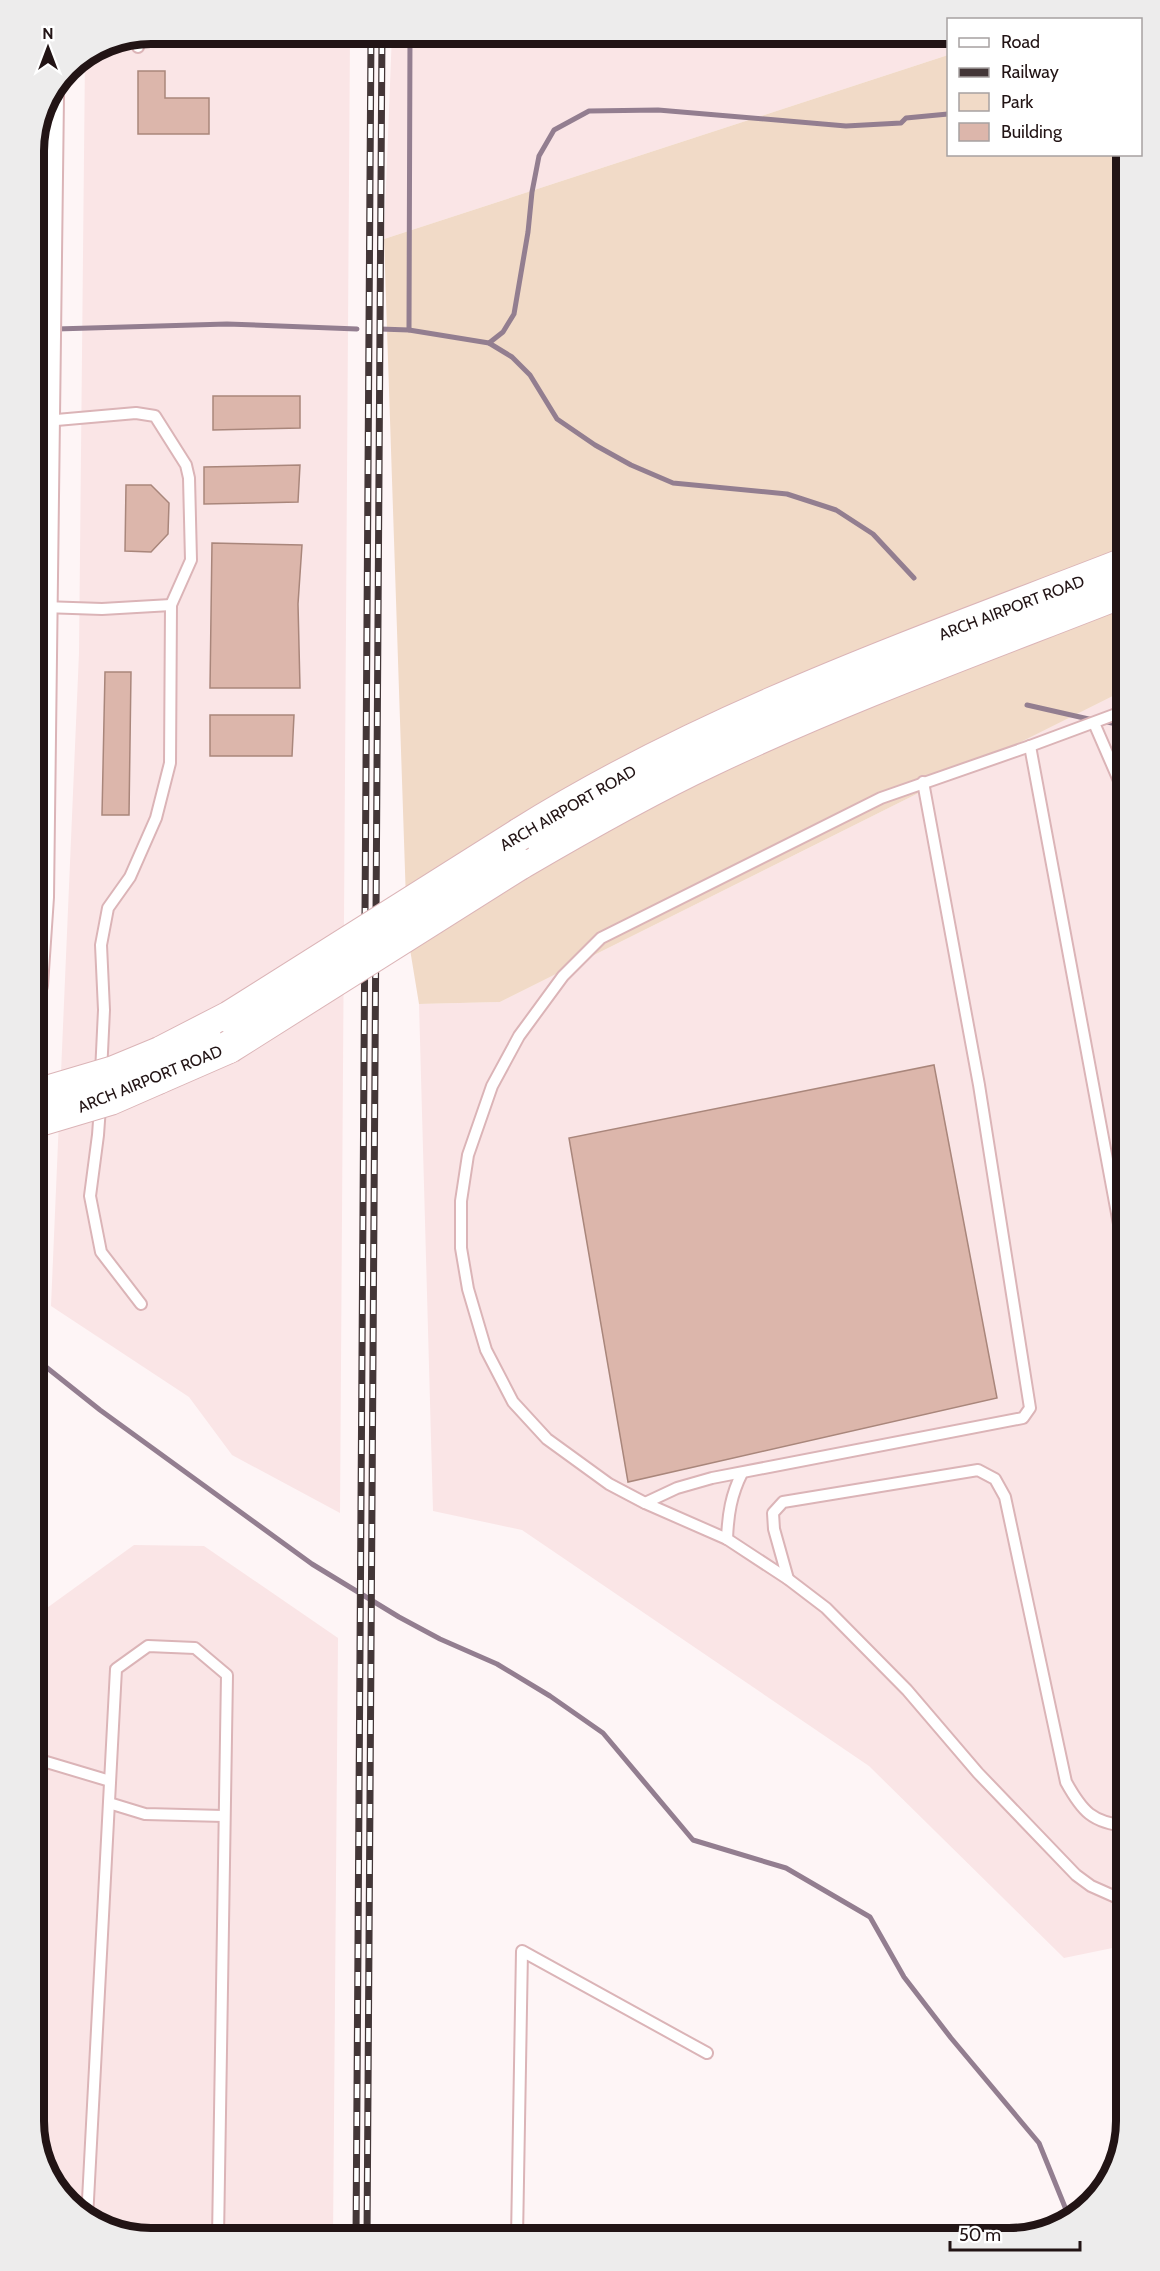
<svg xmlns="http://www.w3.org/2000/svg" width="1160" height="2271" font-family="Cabin,sans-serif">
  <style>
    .built { fill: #fae5e6 }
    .green { fill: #f1dac7 }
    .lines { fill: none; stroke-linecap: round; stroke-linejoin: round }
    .stream { stroke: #937e90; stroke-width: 5 }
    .building { fill: #dcb6ab; stroke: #a9867b; stroke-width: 1.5 }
    .service-casing { stroke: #dbb4b7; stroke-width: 14 }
    .secondary-casing { stroke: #dbb4b7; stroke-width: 32 }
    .primary-casing { stroke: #dbb4b7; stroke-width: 34 }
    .service { stroke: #fff; stroke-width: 10 }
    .secondary { stroke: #fff; stroke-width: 28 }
    .primary { stroke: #fff; stroke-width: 32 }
    .rail-casing { stroke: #433637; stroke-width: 7 }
    .rail { stroke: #fff; stroke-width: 4.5; stroke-dasharray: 14; stroke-linecap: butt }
    .primary-bridge-casing { stroke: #dbb4b7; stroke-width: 34; stroke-linecap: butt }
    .primary-bridge { stroke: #fff; stroke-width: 32 }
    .labels { text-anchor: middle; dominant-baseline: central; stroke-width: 4.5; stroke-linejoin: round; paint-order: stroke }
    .street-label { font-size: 16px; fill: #221415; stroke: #fff }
    .rim { fill: none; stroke: #221415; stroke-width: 8 }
  </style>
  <rect width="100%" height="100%" fill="#fef5f6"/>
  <!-- built -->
  <g class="built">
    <path d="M151 33H350L340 1513 232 1455 189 1397 51 1306 79 653 85 56 106 42Z"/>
    <path d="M392 33H948V55L384 239Z"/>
    <path d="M1127 689V1945L1064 1958 869 1766 522 1530 433 1511 419 1004 500 1002Z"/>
    <path d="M134 1545 204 1546 338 1638 333 2238H143L85 2218 42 2165 33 2120V1618Z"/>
  </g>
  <!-- green -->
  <path class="green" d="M948 55V154L1127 155V689L500 1002 419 1004 407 931 384 239Z"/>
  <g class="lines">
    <!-- stream -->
    <g class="stream">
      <path d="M56 329 227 324 357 329"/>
      <path d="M380 329 409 330 489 343 512 357 530 375 557 419 595 445 631 465 673 483 787 494 836 510 873 534 914 578"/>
      <path d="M409 330 410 33"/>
      <path d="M489 343 503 332 514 314 528 232 532 192 539 156 554 130 589 111 658 110 846 126 901 123 906 118 948 114"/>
      <path d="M1027 705 1093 720"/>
      <path d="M1102 721 1127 726"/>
      <path d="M33 1360 41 1363 100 1410 312 1564 399 1617 440 1639 497 1664 550 1696 603 1733 693 1840 786 1868 870 1917 904 1977 951 2038 1039 2143 1069 2217"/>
    </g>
  </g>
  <!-- building -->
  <g class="building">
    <path d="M138 71H165V98H209V134H138Z"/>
    <path d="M213 396H300V428L213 430Z"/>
    <path d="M300 465 298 502 204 504V467Z"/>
    <path d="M126 485H151L169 503 168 534 151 552 125 551Z"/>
    <path d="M212 543 302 545 298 604 300 688H210Z"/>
    <path d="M105 672H131L129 815H102Z"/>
    <path d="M210 715H294L292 756H210Z"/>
    <path d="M934 1065 997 1398 628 1482 569 1138Z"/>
  </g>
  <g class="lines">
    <!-- service casing -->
    <g class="service-casing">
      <g id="service">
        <path d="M138 36V47"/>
        <path d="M45 421 136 413 155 416 186 465 189 478 191 560 171 605 170 763 156 818 130 877 108 908 101 945 104 1010 101 1073"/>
        <path d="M43 607 102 609 171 605"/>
        <path d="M1094 723 1127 799"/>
        <path d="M1030 746 1127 1267"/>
        <path d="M100 1107 98 1135 90 1196 101 1252 141 1304"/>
        <path d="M645 1503 677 1488 712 1478 1023 1418 1030 1408 979 1085 923 782"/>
        <path d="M727 1539C728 1514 731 1495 742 1473"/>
        <path d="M788 1579 774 1529 773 1513 783 1502 978 1470 995 1479 1005 1497 1066 1782C1082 1811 1092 1823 1127 1826"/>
        <path d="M33 1758 110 1781"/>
        <path d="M109 1803 145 1814 224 1816"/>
        <path d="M1127 1902 1091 1886 1076 1875 978 1773 907 1690 826 1608 788 1579 727 1539 645 1503 609 1484 547 1439 513 1402 486 1350 468 1289 461 1248V1201L468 1155 492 1086 519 1036 563 976 601 938 881 798 1030 746 1127 710"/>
        <path d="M87 2219 116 1669 148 1646 195 1648 227 1675 218 2238"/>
        <path d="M517 2238 522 1951 707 2053"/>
      </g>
    </g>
    <!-- secondary casing -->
    <g class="secondary-casing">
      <path id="secondary" d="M33 985 39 897 49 96"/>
    </g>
    <!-- primary casing -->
    <g class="primary-casing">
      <g id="primary">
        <path id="s1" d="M520 834C708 716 921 643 1127 563"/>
        <path d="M519 864C582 827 645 791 711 760 846 696 987 645 1127 590"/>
        <path d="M160 1053 230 1017"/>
        <path d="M158 1078 229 1047"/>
      </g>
    </g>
    <!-- service -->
    <use href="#service" class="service"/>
    <!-- secondary -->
    <use href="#secondary" class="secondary"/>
    <!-- primary -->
    <use href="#primary" class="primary"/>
    <!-- rail casing -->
    <g class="rail-casing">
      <g id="rail">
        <path d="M356 2238 371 33"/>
        <path d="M367 2238 382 33"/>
      </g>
    </g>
    <!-- rail -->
    <use href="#rail" class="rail"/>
    <!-- primary-bridge casing -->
    <g class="primary-bridge-casing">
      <g id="primary-bridge">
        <path d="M230 1017 520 834"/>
        <path d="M229 1047 519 864"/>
        <path d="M33 1096 114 1072 160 1053"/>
        <path d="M33 1122 110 1099 158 1078"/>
      </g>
    </g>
    <!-- primary-bridge -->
    <use href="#primary-bridge" class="primary-bridge"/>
  </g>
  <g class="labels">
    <!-- street labels -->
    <g class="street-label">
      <text stroke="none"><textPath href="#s1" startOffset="542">ARCH AIRPORT ROAD</textPath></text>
      <text transform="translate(568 808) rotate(-30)">ARCH AIRPORT ROAD</text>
      <text transform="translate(150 1079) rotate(-22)">ARCH AIRPORT ROAD</text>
    </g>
  </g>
  <!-- crop -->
  <path d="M0 0H1160V2271H0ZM151 44H1009A107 107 0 0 1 1116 151V2121A107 107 0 0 1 1009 2228H151A107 107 0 0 1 44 2121V151A107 107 0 0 1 151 44Z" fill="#edecec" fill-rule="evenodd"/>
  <path class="rim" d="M151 44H1009A107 107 0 0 1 1116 151V2121A107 107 0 0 1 1009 2228H151A107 107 0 0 1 44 2121V151A107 107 0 0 1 151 44Z"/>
  <!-- legend -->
  <rect x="947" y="18" width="195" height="138" fill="#ffffff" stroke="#a7a1a1" stroke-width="1.5"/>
  <rect x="959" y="38" width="30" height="9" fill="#ffffff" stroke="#a7a1a1" stroke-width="1.5"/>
  <text x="1001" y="48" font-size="18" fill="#221415">Road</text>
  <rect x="959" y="68" width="30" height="9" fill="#433637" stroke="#a7a1a1" stroke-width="1.5"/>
  <text x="1001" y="78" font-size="18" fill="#221415">Railway</text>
  <rect x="959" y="93" width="30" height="18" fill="#f1dac7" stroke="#a7a1a1" stroke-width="1.5"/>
  <text x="1001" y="108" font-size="18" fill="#221415">Park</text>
  <rect x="959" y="123" width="30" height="18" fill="#dcb6ab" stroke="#a7a1a1" stroke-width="1.5"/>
  <text x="1001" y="138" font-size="18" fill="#221415">Building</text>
  <!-- north arrow -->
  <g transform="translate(48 48)" stroke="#ffffff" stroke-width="4.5" paint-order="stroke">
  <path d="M0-4.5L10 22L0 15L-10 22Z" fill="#221415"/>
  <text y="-9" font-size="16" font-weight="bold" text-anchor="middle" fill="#221415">N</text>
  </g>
  <!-- scale -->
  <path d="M950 2241v9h130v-9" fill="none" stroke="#221415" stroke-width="3"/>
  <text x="959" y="2241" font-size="18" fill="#221415" stroke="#ffffff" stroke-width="4.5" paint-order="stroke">50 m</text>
</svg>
